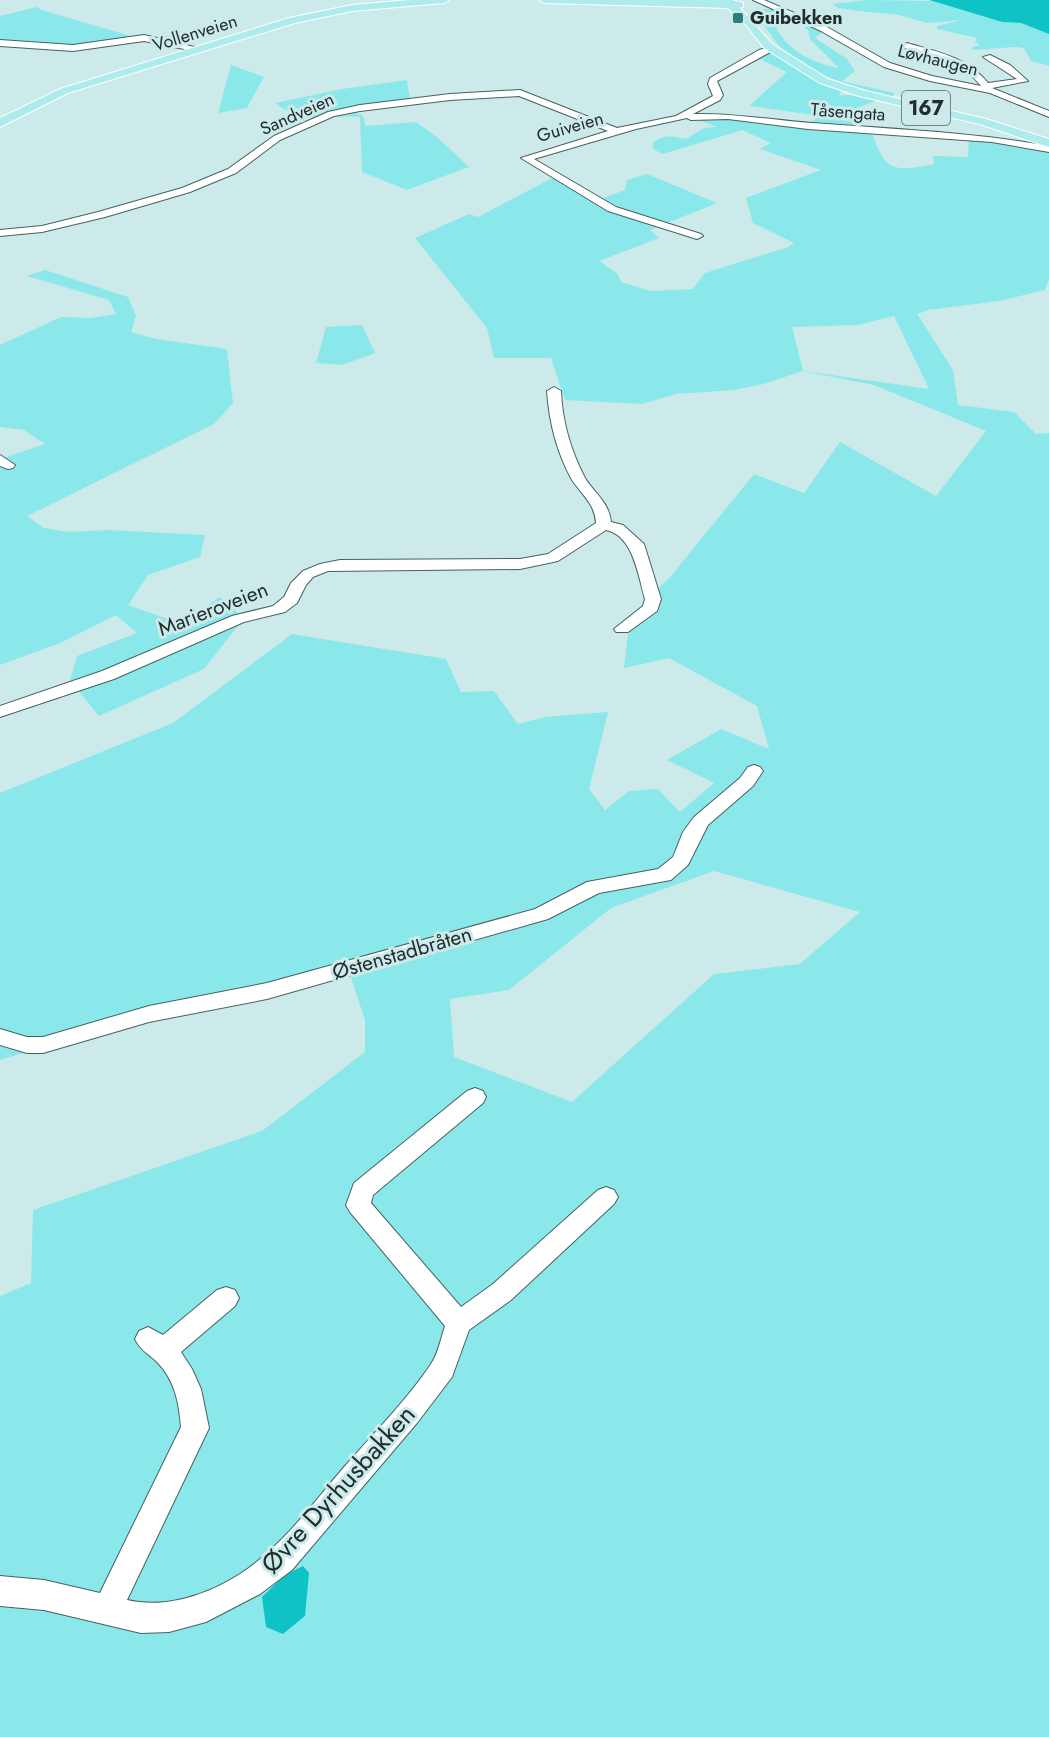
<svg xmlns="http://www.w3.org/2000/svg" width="1049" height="1737" font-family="Jost,sans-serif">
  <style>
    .green { fill: #8be8ea; fill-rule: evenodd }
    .water { fill: #0fc2c6 }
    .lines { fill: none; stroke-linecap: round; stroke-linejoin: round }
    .minor-casing { stroke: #476161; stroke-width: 2 }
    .major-casing { stroke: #fff; stroke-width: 2 }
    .minor { fill: #fff; fill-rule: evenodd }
    .major { fill: #adebed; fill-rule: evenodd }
    .poi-dot { fill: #317a7c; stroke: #cceaea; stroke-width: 2 }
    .labels { text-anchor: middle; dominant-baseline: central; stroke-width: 6; stroke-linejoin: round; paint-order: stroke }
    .far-poi-label { font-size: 18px; font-weight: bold; fill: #222d2d; stroke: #cceaea; text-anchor: start }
    .far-street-label { font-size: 18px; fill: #222d2d; stroke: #cceaea }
    .shield { fill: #cceaea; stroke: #566; stroke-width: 1.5 }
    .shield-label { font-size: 20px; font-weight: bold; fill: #222d2d }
    .street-label { font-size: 21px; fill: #222d2d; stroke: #cceaea }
    .near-street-label { font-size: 26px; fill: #222d2d; stroke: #cceaea }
  </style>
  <rect width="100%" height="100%" fill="#cceaea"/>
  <!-- green -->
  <g class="green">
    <path d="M866 0 931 1 1002 22 1021 23 1049 34V66L1031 61 1024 48 1015 47 972 50V47L980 45 975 42 977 38 937 29V26L961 20 927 23 899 15 859 11 838 8 833 4Z"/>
    <path d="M36 7 42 10 134 37 85 46 0 41V16Z"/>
    <path d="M752 9H774L824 31 815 38 847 59 855 71 842 81 894 93 893 97 861 90 820 74 780 47ZM784 18 797 22 808 30 810 39 839 68C811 63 782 48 773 20Z"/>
    <path d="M769 50 808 76 842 90 839 95 864 96 879 100 859 107 852 128 871 130C885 172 892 172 934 164L933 156 968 157 969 138 1009 143 1039 151H1049V279L1045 290 999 301 928 310 917 314 953 370 958 405 1014 412 1036 434 1049 433V1737H0V1296L31 1283 33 1210 262 1131 365 1052V1020L350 975 170 1010 0 1060V793L173 723 292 634 446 659 461 692 494 691 518 724 545 717 608 712 589 789 605 810 629 791 658 789 680 812 714 783 667 760 721 729 769 749 757 706 669 658 624 668 630 617 671 576 754 474 804 493 840 442 936 496 986 431 874 385 802 371 764 384 734 390 676 394 642 404 565 400 551 358H494L487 328 415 238 469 214 478 217 554 177 598 200 625 190 627 180 647 174 717 203 650 230 659 238 599 261 618 274 621 282 650 291 693 289 705 273 788 247 794 243 753 223 746 198 821 170 760 149 771 143 742 130 663 154 653 149V143C663 134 673 136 686 139L704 128 717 127 691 117H730L805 125 821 116 749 106 787 72 756 57ZM894 316 929 389 803 371 792 327 858 325ZM714 871 860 912 800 964 714 974 572 1102 454 1057 450 999 509 990 611 908Z"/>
    <path d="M231 65 264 77 247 108 218 113Z"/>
    <path d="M407 80 410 101 349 110 363 116 366 126 416 122 438 138 469 167 407 190 362 172 360 117C326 114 307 127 275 103L342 89Z"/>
    <path d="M45 270 128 297 136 316 131 332 156 339 227 349 233 403 214 424 27 516 44 528 69 532 108 530 205 535 200 557 148 575 128 605 179 623 220 597 244 618 204 669 99 716 70 680 77 656 137 633 116 615 60 643 0 665V459L45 444 24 430 0 427V345L61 317 90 318 116 314 109 300 27 276Z"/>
    <path d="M362 325 375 353 342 365 316 363 326 327Z"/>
  </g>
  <!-- water -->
  <g class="water">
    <path d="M929 0H1049V34L1021 23 1002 22Z"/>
    <path d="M303 1566 309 1573 305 1616 283 1634 266 1627 262 1597 285 1575Z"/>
  </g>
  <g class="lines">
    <!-- minor casing -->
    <g class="minor-casing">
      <g id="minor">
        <path d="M753 0H764L827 27 890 63 932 76 981 86C961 60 933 57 904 48L903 46 907 43C938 52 967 57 988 83L1017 79 983 57 990 55 1010 65 1028 81 992 88 1049 111V117L990 93 930 81 884 67 821 31Z"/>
        <path d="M144 35 203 49 199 52 144 41 73 51 0 46V40L73 45Z"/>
        <path d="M772 46 776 49 717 81 723 95 720 100 693 114C734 113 772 120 812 123 891 129 971 132 1049 146V152L992 142 808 129 728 119 691 120 687 118 636 129 534 159 616 207 701 234 703 236 697 239 608 211 521 158 608 131 519 96 450 100 360 111 334 116 280 140 236 173 190 192 105 217 42 232 0 236V230L42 226 98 212 182 188 228 169 274 136 328 112 360 105 450 94 520 90 617 128 676 116 713 96 708 84 710 78 759 50Z"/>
        <path d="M554 387 561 391C562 421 571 451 585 478 595 494 609 502 611 522L623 525 644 544 661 599 657 611 628 632H616L614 629 643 606 645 599C638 576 634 536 606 530L558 561 520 569 328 571 313 577 306 585 297 603 285 612 244 622 114 679 0 717V706L102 671 232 616 273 606 284 597 291 583 303 571 320 564 340 560 520 559 548 554 596 523C595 504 582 495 572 480 557 453 549 422 547 391Z"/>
        <path d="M0 455 15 465 13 468 8 469 0 466Z"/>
        <path d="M754 765 760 767 763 771 753 786 708 825 688 865 671 880 599 893 548 919 267 999 149 1022 43 1053H27L0 1045V1029L27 1037H43L149 1006 267 983 535 909 587 882 658 869 673 857 683 832 694 817 740 778 748 767Z"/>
        <path d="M475 1088 483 1091 486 1097 483 1103 373 1195 371 1203 461 1307 493 1284 598 1190 606 1187 614 1190 618 1197 614 1204 511 1300 469 1330 452 1377 417 1423 292 1570 260 1594 206 1622 169 1632 141 1633 44 1610 0 1606V1576L44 1580 100 1593 181 1427C179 1403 175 1380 157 1362 149 1354 140 1350 135 1339L139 1331 148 1327 163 1335 217 1290 226 1287 235 1290 239 1298 235 1306 181 1352 192 1369 201 1389 209 1428 127 1600C166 1609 207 1595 240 1574 282 1547 313 1503 345 1466 374 1433 406 1401 431 1364 438 1354 441 1338 445 1326L350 1212 346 1205 354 1183 467 1091Z"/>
      </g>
    </g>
    <!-- major casing -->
    <g class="major-casing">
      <g id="major">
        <path d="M410 0H449L444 3 352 11 295 23 68 93 0 127V118L60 89 289 18 352 5Z"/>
        <path d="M539 0H732L743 3V7L740 8 772 44 828 79 866 91 986 119 1049 139V147L979 124 859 96 820 83 764 48 747 26 728 8 544 3Z"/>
      </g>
    </g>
    <!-- minor -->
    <use href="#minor" class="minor"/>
    <!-- major -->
    <use href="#major" class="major"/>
  </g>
  <!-- markers -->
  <rect class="poi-dot" x="732" y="12" width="12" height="12" rx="3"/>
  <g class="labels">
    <!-- far-poi labels -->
    <g class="far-poi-label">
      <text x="750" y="18">Guibekken</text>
    </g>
    <!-- far-street labels -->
    <g class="far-street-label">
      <text transform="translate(195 33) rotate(-17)">Vollenveien</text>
      <text transform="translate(938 60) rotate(14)">Løvhaugen</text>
      <text transform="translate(848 112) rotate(4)">Tåsengata</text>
      <text transform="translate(297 114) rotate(-24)">Sandveien</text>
      <text transform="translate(570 127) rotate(-16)">Guiveien</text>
    </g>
    <!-- shield labels -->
    <rect class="shield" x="902" y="91" width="48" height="34" rx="4.5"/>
    <g class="shield-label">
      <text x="926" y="108">167</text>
    </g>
    <!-- street labels -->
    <g class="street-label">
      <text transform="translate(213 609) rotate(-21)">Marieroveien</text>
      <text transform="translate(402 953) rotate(-16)">Østenstadbråten</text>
    </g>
    <!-- near-street labels -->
    <g class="near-street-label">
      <text transform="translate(338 1489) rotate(-48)">Øvre Dyrhusbakken</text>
    </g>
  </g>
</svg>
